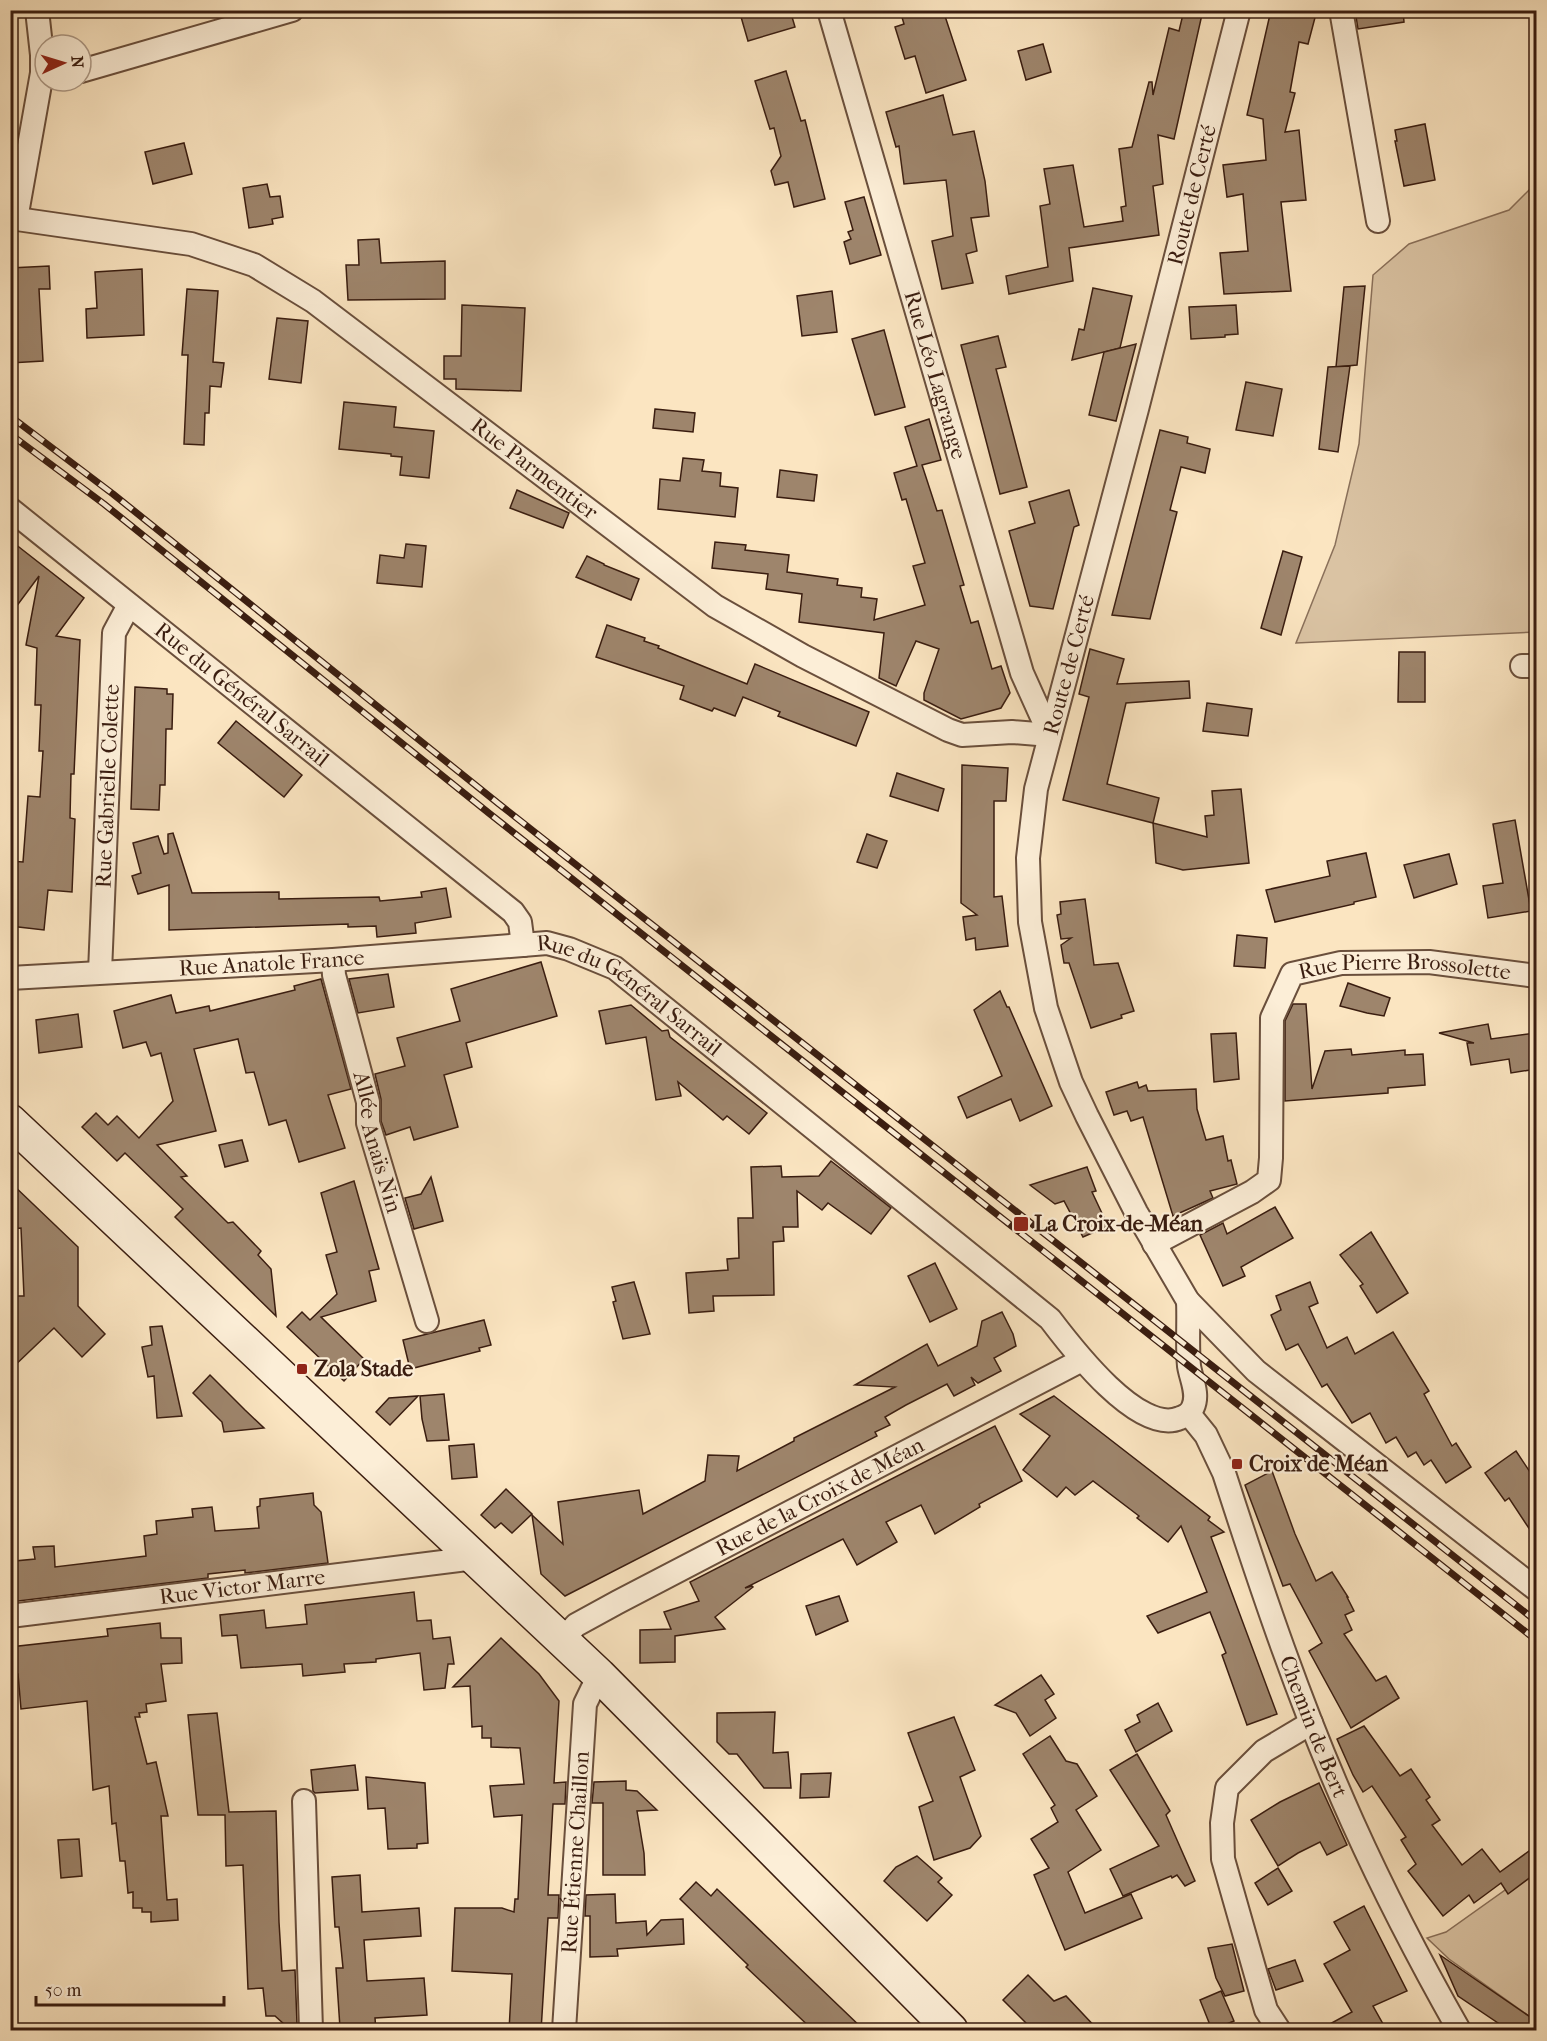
<svg xmlns="http://www.w3.org/2000/svg" width="1547" height="2041" font-family="'IM FELL French Canon',serif">
  <style>
    .green { fill: #dac3a3; stroke: #8a705a; stroke-width: 1.5 }
    .building { fill: #9e856c; stroke: #3a1d10; stroke-width: 1.5 }
    .lines { fill: none; stroke-linecap: round; stroke-linejoin: round }
    .minor-casing { stroke: #6a4f3c; stroke-width: 26 }
    .secondary-casing { stroke: #3a1d10; stroke-width: 36 }
    .minor { stroke: #fceed7; stroke-width: 22 }
    .secondary { stroke: #fceed7; stroke-width: 33 }
    .rail-casing { stroke: #3a1d10; stroke-width: 7 }
    .rail { stroke: #fceed7; stroke-width: 4.5; stroke-dasharray: 14; stroke-linecap: butt }
    .poi-dot { fill: #8f2418; stroke: #fceed7; stroke-width: 2 }
    .labels { text-anchor: middle; dominant-baseline: central; stroke-width: 4.5; stroke-linejoin: round; paint-order: stroke }
    .street-label { font-size: 22px; fill: #3a1d10; stroke: #fceed7 }
    .poi-label { font-size: 22px; font-weight: bold; fill: #3a1d10; stroke: #fceed7; text-anchor: start }
  </style>
  <rect width="100%" height="100%" fill="#fbe5c1"/>
  <filter id="stains"><feTurbulence type="fractalNoise" baseFrequency=".00333" numOctaves="4"/><feColorMatrix values="0 0 0 0 .2 0 0 0 0 .09 0 0 0 0 .02 0 0 0 .5 -.17"/></filter>
  <radialGradient id="worn" r=".72"><stop offset=".6" stop-color="#630" stop-opacity="0"/><stop offset="1" stop-color="#630" stop-opacity=".3"/></radialGradient>
  <!-- green -->
  <g class="green">
    <path d="M1536 183V632L1296 643 1335 545 1359 444 1373 275 1409 244 1509 210Z"/>
    <path d="M1536 1868V2021L1449 1959 1427 1938 1446 1932Z"/>
  </g>
  <!-- building -->
  <g class="building">
    <path d="M739 10H790L795 27 748 41Z"/>
    <path d="M911 10H943L966 80 926 93 915 56 905 59 895 27 904 24 901 14Z"/>
    <path d="M1184 10H1203L1174 139 1158 135 1163 184 1153 186 1159 235 1069 248 1073 281 1009 294 1006 276 1048 267 1040 206 1050 204 1044 169 1073 165 1084 227 1123 221 1121 207 1126 206 1119 149 1132 147 1149 82H1152L1153 95 1169 28 1179 31Z"/>
    <path d="M1271 10H1317L1308 44 1299 42 1290 92 1295 93 1285 132 1299 130 1306 200 1281 202 1291 291 1224 294 1220 253 1248 251 1243 194 1227 197 1223 165 1266 160 1263 119 1247 115Z"/>
    <path d="M1355 10H1403L1404 22 1358 29Z"/>
    <path d="M1043 44 1051 72 1026 80 1018 51Z"/>
    <path d="M786 71 801 121 805 120 825 199 794 207 788 182 775 185 771 171 781 156 774 128 770 129 755 81Z"/>
    <path d="M943 95 953 135 974 131 985 181 989 216 971 218 977 251 966 254 973 283 942 289 932 241 953 236 946 180 904 184 899 146 896 147 886 112Z"/>
    <path d="M1425 124 1435 180 1404 186 1395 141H1397L1395 130Z"/>
    <path d="M184 143 192 174 153 184 145 152Z"/>
    <path d="M267 184 270 197 280 196 283 217 272 219 273 224 249 228 243 188Z"/>
    <path d="M864 197 881 255 850 264 844 242 851 239 848 232 853 230 845 202Z"/>
    <path d="M379 239 381 263 445 261V299L348 300 346 265H359L358 240Z"/>
    <path d="M49 266 50 289H39L43 361 10 363V268Z"/>
    <path d="M142 269 144 335 87 338 86 309 97 308 95 272Z"/>
    <path d="M1365 286 1357 365 1336 367 1344 287Z"/>
    <path d="M1093 288 1132 296 1120 348 1072 360 1079 329 1084 330Z"/>
    <path d="M187 289 218 291 213 362 224 363 221 387 210 386 209 413H205L204 445 184 444 188 355H182Z"/>
    <path d="M832 291 837 332 802 336 797 296Z"/>
    <path d="M462 305 525 308 521 391 456 389V379H444V356H461Z"/>
    <path d="M1236 305 1238 334 1225 335V337L1191 339 1189 307Z"/>
    <path d="M277 318 308 321 301 383 269 379Z"/>
    <path d="M884 330 905 407 875 415 852 339Z"/>
    <path d="M998 336 1006 367 996 369 1027 487 1000 494 961 345Z"/>
    <path d="M1136 344 1116 421 1089 415 1104 352Z"/>
    <path d="M1350 366 1338 452 1319 449 1328 367Z"/>
    <path d="M1246 382 1282 389 1273 436 1236 430Z"/>
    <path d="M344 402 396 407 394 427 434 431 429 478 400 475 402 457 391 456V454L339 449Z"/>
    <path d="M655 409 695 413 693 432 653 428Z"/>
    <path d="M929 419 941 460 922 465 937 511 942 510 964 585 960 586 971 623 978 621 992 669 1001 666 1010 693 1001 708 961 719 924 700V693L939 649 916 641 896 686 879 678 884 633 799 622 802 594 766 589 768 574 712 568 715 542 746 545 745 550 789 555 787 572 838 579 837 585 862 588 861 597 877 599 874 620 925 605 913 566 925 563 906 499 902 500 894 473 917 466 905 427Z"/>
    <path d="M1160 430 1188 437 1187 443 1210 449 1205 473 1181 467 1170 510 1177 512 1150 619 1112 615Z"/>
    <path d="M683 458 704 460 702 471 721 473 720 486 738 488 735 517 658 509 660 479 680 481Z"/>
    <path d="M780 470 817 475 814 501 777 497Z"/>
    <path d="M517 490 569 513 563 528 510 508Z"/>
    <path d="M1069 490 1079 525 1074 527 1053 609 1030 606 1009 531 1035 523 1029 502Z"/>
    <path d="M10 540 84 598 56 636 80 640 74 774H71L70 818 75 819 72 892 48 890 44 930 10 926V861L23 862 28 796 40 797 43 751H39L41 705H35L37 648 26 645 39 576 10 615Z"/>
    <path d="M406 544 426 546 422 587 377 583 380 555 404 558Z"/>
    <path d="M1283 551 1302 557 1281 635 1261 628Z"/>
    <path d="M587 556 604 564V565L639 579 631 600 576 577Z"/>
    <path d="M607 625 645 638 644 641 659 646 658 648 747 684 755 664 869 712 856 746 778 716 780 712 743 697 735 716 714 708 712 711 680 699 684 686 596 657Z"/>
    <path d="M1090 649 1124 659 1117 684 1189 681 1190 698 1126 703 1107 784 1159 798 1153 823 1063 800 1089 697 1079 694Z"/>
    <path d="M1399 652H1425V702H1398Z"/>
    <path d="M135 687 167 689V694H173L172 729H166L165 785H160L159 810 131 809Z"/>
    <path d="M1207 703 1252 709 1248 736 1203 731Z"/>
    <path d="M236 721 302 775 284 797 218 743Z"/>
    <path d="M962 765 1008 768 1006 801H994V897L1002 896 1008 946 976 950 975 938 966 940 963 917 977 915 961 903Z"/>
    <path d="M897 773 944 789 938 811 890 796Z"/>
    <path d="M1241 789 1249 863 1183 870 1156 863 1153 823 1207 837 1205 816 1214 815 1212 791Z"/>
    <path d="M1515 820 1531 911 1488 918 1483 886 1503 883 1493 824Z"/>
    <path d="M173 833 192 893 279 892V899L379 897 380 901 422 897 421 892 446 888 451 917 415 923 416 933 377 937 376 926 348 927V924L169 930V885L138 894 132 876 141 873 133 843 158 836 164 854 168 853V834Z"/>
    <path d="M867 834 887 841 877 868 857 862Z"/>
    <path d="M1366 853 1376 897 1354 902V904L1275 922 1266 890 1330 876 1327 861Z"/>
    <path d="M1449 854 1457 884 1414 898 1404 865Z"/>
    <path d="M1085 899 1094 965 1118 963 1134 1011 1121 1015 1122 1018 1091 1028 1069 963H1064L1061 945 1071 938 1061 939 1057 915 1061 914 1060 902Z"/>
    <path d="M1237 935 1267 938 1265 968 1234 966Z"/>
    <path d="M541 962 557 1016 466 1043 472 1067 444 1075 458 1127 414 1140 410 1127 386 1135 381 1121V1099L375 1074 405 1066 397 1038 460 1021 451 989Z"/>
    <path d="M388 974 394 1007 358 1013 349 979Z"/>
    <path d="M321 979 351 1089 328 1095 345 1148 299 1162 286 1120 269 1125 254 1072 246 1073 238 1039 194 1049 216 1131 157 1145 187 1176 181 1177 228 1223 233 1222 261 1251 258 1255 271 1269 276 1316 175 1217 183 1209 125 1153 117 1161 82 1127 96 1113 108 1125 117 1116 139 1138 173 1101 161 1053 151 1056 146 1042 123 1048 114 1011 171 995 176 1013 209 1006 210 1011 295 990 294 986Z"/>
    <path d="M1348 983 1390 998 1384 1016 1367 1013 1340 1006Z"/>
    <path d="M1000 991 1007 1007H1009L1052 1106 1020 1121 1011 1099 967 1118 958 1097 1002 1076 974 1010Z"/>
    <path d="M1293 1004H1306L1312 1089 1325 1051 1351 1049 1352 1055 1405 1050V1055L1423 1054 1425 1085 1388 1088V1093L1285 1101V1021Z"/>
    <path d="M631 1005 662 1031 668 1030 670 1037 767 1113 749 1134 727 1116 723 1120 678 1082 681 1096 656 1100 646 1037 606 1044 599 1011Z"/>
    <path d="M78 1014 82 1047 39 1053 36 1020Z"/>
    <path d="M1488 1024 1491 1039 1536 1033V1069L1511 1073 1509 1059 1471 1065 1467 1043H1474L1439 1033Z"/>
    <path d="M1236 1033 1239 1079 1214 1082 1211 1034Z"/>
    <path d="M1137 1082 1139 1088 1146 1085 1148 1091 1196 1089 1197 1109 1206 1140 1223 1136 1228 1161 1231 1160 1237 1184 1210 1191 1213 1198 1173 1216 1143 1117 1131 1121 1127 1111 1114 1115 1106 1092Z"/>
    <path d="M242 1140 248 1161 225 1167 219 1145Z"/>
    <path d="M831 1161 891 1208 871 1234 828 1203 822 1210 797 1191 798 1227H783L784 1241 773 1242 774 1295 713 1296 714 1311 689 1313 686 1273 728 1270 727 1259 739 1258 738 1218H753L751 1167 781 1166 782 1177 819 1176Z"/>
    <path d="M1087 1167 1096 1191 1092 1192 1108 1226 1083 1237 1064 1201 1055 1204 1030 1185Z"/>
    <path d="M431 1177 443 1221 414 1229 405 1198 421 1194Z"/>
    <path d="M354 1181 379 1269 369 1271 376 1301 321 1317 364 1359 344 1381 287 1327 302 1312 310 1320 337 1294 326 1255 337 1252 321 1193Z"/>
    <path d="M10 1182 78 1247V1306L105 1334 82 1357 54 1328 10 1370V1296H24L21 1228 10 1229Z"/>
    <path d="M1275 1207 1293 1238 1241 1267 1245 1276 1223 1286 1200 1235 1223 1223 1227 1234Z"/>
    <path d="M1371 1232 1408 1293 1377 1313 1360 1286 1363 1284 1340 1255Z"/>
    <path d="M935 1263 957 1309 930 1322 908 1276Z"/>
    <path d="M634 1282 650 1334 623 1339 613 1302 616 1301 612 1287Z"/>
    <path d="M1310 1282 1318 1303 1309 1307 1327 1348 1347 1337 1355 1354 1393 1332 1429 1391 1424 1394 1452 1446 1456 1443 1471 1467 1446 1483 1431 1460 1424 1465 1416 1452 1408 1457 1396 1437 1386 1443 1370 1413 1352 1423 1327 1384 1322 1387 1298 1344 1286 1350 1271 1315 1281 1310 1276 1296Z"/>
    <path d="M1002 1312 1013 1334 1016 1346 994 1358 1001 1371 978 1383 971 1377 975 1385 954 1396 947 1384 906 1405 885 1417 890 1425 875 1432 877 1436 565 1596 541 1574 532 1515 563 1544 558 1502 639 1490 643 1514 705 1481 708 1455 739 1456 737 1471 794 1441V1438L895 1387 855 1385 927 1344 938 1366 977 1346 982 1321Z"/>
    <path d="M484 1320 491 1345 479 1348 480 1351 410 1369 403 1340Z"/>
    <path d="M162 1326 182 1416 157 1418 154 1376 148 1377 142 1347 152 1345 150 1327Z"/>
    <path d="M210 1375 245 1410 264 1428 224 1432 222 1422 193 1393Z"/>
    <path d="M444 1394 449 1440 427 1441 422 1419 420 1396Z"/>
    <path d="M418 1396 390 1425 376 1412 389 1398Z"/>
    <path d="M1054 1396 1210 1517 1208 1520 1224 1532 1211 1537 1277 1714 1247 1725 1222 1655 1226 1653 1210 1612 1158 1633 1147 1616 1207 1592 1181 1526 1168 1542 1137 1518 1139 1516 1093 1481 1075 1495 1066 1487 1057 1497 1023 1470 1050 1436 1020 1414Z"/>
    <path d="M995 1426 1022 1481 979 1504 980 1507 935 1534 921 1505 886 1522 897 1542 857 1565 843 1539 745 1588 752 1586 753 1587 715 1617 725 1629 675 1636V1662L640 1663V1630L671 1629 664 1612 699 1601 690 1582Z"/>
    <path d="M474 1444 477 1477 452 1479 449 1446Z"/>
    <path d="M1516 1451 1536 1481V1539L1509 1498 1505 1501 1485 1473Z"/>
    <path d="M1272 1471 1295 1534 1316 1581 1332 1572 1348 1597H1347L1354 1611 1345 1615 1352 1630 1344 1634 1376 1681 1386 1676 1399 1698 1351 1728 1309 1651 1322 1643 1290 1584 1283 1586 1245 1485Z"/>
    <path d="M506 1489 532 1514 512 1533 501 1523 495 1528 481 1515Z"/>
    <path d="M313 1493 314 1505 321 1512 328 1563 245 1573V1570L208 1574V1578L10 1602V1573L17 1572 15 1561 35 1559 33 1547 54 1546 55 1567 146 1556 144 1536 157 1534 156 1521 193 1517 192 1509 212 1507 215 1531 259 1528 257 1507 260 1506V1499Z"/>
    <path d="M414 1592 417 1621 431 1620 433 1639 450 1637 454 1664H448L445 1688 424 1690 420 1653 376 1659V1662L344 1664 345 1672 303 1676 302 1664 241 1668 237 1635 222 1636 220 1615 264 1610 266 1628 307 1624 305 1605Z"/>
    <path d="M839 1596 848 1621 816 1635 806 1606Z"/>
    <path d="M160 1623 161 1638H181L182 1663 161 1664 166 1701 146 1704 147 1712 139 1713 140 1717H135L147 1764 156 1762 168 1816H161L167 1900 177 1899 178 1920 151 1922V1912H142V1908H133V1892L128 1893 125 1861H120L116 1823 112 1824 109 1786 93 1790 87 1701 21 1709 18 1674 10 1675V1647L108 1636 107 1629Z"/>
    <path d="M501 1638 539 1674 559 1701 554 1783 566 1782 565 1804H553L548 1895H559L558 1918H548L541 2031H509L512 1974 452 1971 455 1908H502L514 1912 515 1899H518L522 1815 494 1817 490 1786 524 1784 520 1748 491 1747V1738H482V1726L472 1727 470 1686 453 1687Z"/>
    <path d="M1041 1675 1054 1694 1045 1700 1056 1718 1030 1736 1016 1713 995 1705Z"/>
    <path d="M1158 1703 1172 1731 1136 1752 1125 1730 1140 1722 1137 1715Z"/>
    <path d="M775 1712 773 1753 788 1752 791 1788H764L737 1754H729L717 1742V1713Z"/>
    <path d="M217 1713 229 1812 276 1811 279 1922 282 1971 295 1970 297 2024H284L275 2016H266L263 1988 248 1989 243 1865 226 1866 225 1815H198L188 1715Z"/>
    <path d="M954 1717 975 1770 960 1777 981 1836 970 1848 934 1860 919 1807 933 1801 908 1733Z"/>
    <path d="M1364 1726 1400 1776 1411 1769 1430 1797 1426 1800 1440 1820 1432 1825 1462 1865 1482 1849 1500 1872 1536 1846V1873L1508 1894 1501 1883 1474 1903 1469 1895 1443 1916 1408 1871 1416 1864 1401 1840 1406 1837 1372 1786 1363 1792 1353 1775 1337 1739Z"/>
    <path d="M1050 1736 1066 1761 1077 1764 1097 1796 1076 1810 1101 1850 1068 1872 1085 1913 1131 1894 1142 1918 1065 1950 1034 1875 1049 1868 1031 1839 1058 1822 1051 1808 1055 1805 1023 1754Z"/>
    <path d="M1137 1754 1170 1811 1166 1815 1195 1881 1185 1886 1177 1875 1172 1878 1171 1876 1123 1896 1110 1869 1159 1846 1110 1770Z"/>
    <path d="M355 1765 358 1790 315 1793 313 1791 311 1770Z"/>
    <path d="M831 1773 829 1797 800 1798 801 1774Z"/>
    <path d="M366 1777 425 1783 428 1843 417 1844V1848L388 1849 385 1808 368 1809Z"/>
    <path d="M626 1781V1790L637 1791 657 1810 637 1811 644 1853 645 1875H603V1803H592L594 1782Z"/>
    <path d="M1319 1783 1347 1845 1327 1855 1320 1842 1298 1853 1278 1866 1251 1820 1280 1802Z"/>
    <path d="M79 1839 82 1876 61 1878 58 1840Z"/>
    <path d="M917 1856 942 1878 938 1882 952 1895 927 1921 884 1881 896 1867Z"/>
    <path d="M1278 1868 1292 1891 1268 1905 1255 1883Z"/>
    <path d="M360 1875 362 1912 419 1908 421 1936 364 1940 367 1981 424 1978 427 2015 375 2018 376 2031H355V2026L340 2028 336 1968H343L339 1927H335L332 1877Z"/>
    <path d="M696 1882 711 1896 717 1889 865 2031H814L746 1967 748 1965 680 1899Z"/>
    <path d="M615 1894 616 1923 646 1921 647 1935 661 1920 683 1919 684 1944 617 1949 618 1956 590 1957V1916H585L586 1895Z"/>
    <path d="M1364 1906 1407 1991 1373 2006 1387 2031H1317L1352 2012 1324 1964 1350 1950 1334 1922Z"/>
    <path d="M1232 1944 1244 1991 1225 1996 1216 1978 1208 1948Z"/>
    <path d="M1440 1955 1536 2021V2031H1510L1458 1996Z"/>
    <path d="M1295 1960 1303 1981 1276 1990 1268 1969Z"/>
    <path d="M1028 1975 1054 2001 1066 1996 1099 2031H1034L1003 2000Z"/>
    <path d="M1221 1991 1234 2021 1212 2030 1200 2000Z"/>
  </g>
  <g class="lines">
    <!-- minor casing -->
    <g class="minor-casing">
      <g id="minor">
        <path id="s1" d="M829 10 1022 673 1050 735"/>
        <path d="M1239 10 1137 409 1036 789 1028 858 1030 922 1046 1008 1071 1082 1087 1116 1136 1212 1188 1301 1256 1371 1536 1589"/>
        <path d="M1341 10 1378 221"/>
        <path d="M81 71 292 10"/>
        <path id="s2" d="M10 218 191 244 254 265 313 301 715 606 803 656 948 730 962 735 1012 732 1050 735"/>
        <path d="M16 219 42 73V55L37 10"/>
        <path id="s3" d="M10 509 513 912 520 922 523 945"/>
        <path d="M1522 666H1536"/>
        <path id="s4" d="M333 960 334 975 368 1102V1123L427 1321"/>
        <path id="s5" d="M100 972 114 633 129 605"/>
        <path id="s6" d="M10 978 333 960 547 943 569 949 615 968 1050 1319C1072 1348 1139 1436 1180 1418 1186 1416 1191 1413 1193 1407 1199 1394 1191 1379 1189 1366 1187 1345 1189 1322 1188 1301"/>
        <path id="s7" d="M1154 1244 1252 1192 1269 1180 1271 1158 1272 1018 1292 974 1341 963 1429 962 1536 976"/>
        <path id="s8" d="M1189 1414 1206 1435 1224 1473C1262 1591 1302 1710 1353 1823 1385 1894 1421 1963 1459 2030"/>
        <path id="s9" d="M10 1616 475 1558"/>
        <path id="s10" d="M562 1640 576 1625 618 1602 1082 1360"/>
        <path d="M304 1801 311 2030"/>
        <path id="s11" d="M564 2030 585 1704 599 1675"/>
        <path d="M1279 2030 1266 2010 1223 1859 1222 1823 1227 1788 1264 1751 1311 1723"/>
      </g>
    </g>
    <!-- secondary casing -->
    <g class="secondary-casing">
      <path id="secondary" d="M10 1121 599 1675 951 2030"/>
    </g>
    <!-- minor -->
    <use href="#minor" class="minor"/>
    <!-- secondary -->
    <use href="#secondary" class="secondary"/>
    <!-- rail casing -->
    <g class="rail-casing">
      <g id="rail">
        <path d="M10 416 113 494 499 804 1536 1621"/>
        <path d="M10 434 104 504 490 814 1536 1640"/>
      </g>
    </g>
    <!-- rail -->
    <use href="#rail" class="rail"/>
  </g>
  <!-- markers -->
  <g class="poi-dot">
    <rect x="1013" y="1216" width="16" height="16" rx="3"/>
    <rect x="296" y="1363" width="12" height="12" rx="3"/>
    <rect x="1231" y="1458" width="12" height="12" rx="3"/>
  </g>
  <g class="labels">
    <!-- street labels -->
    <g class="street-label">
      <text transform="translate(1192 195) rotate(-76)">Route de Certé</text>
      <text stroke="none"><textPath href="#s1" startOffset="380">Rue Léo Lagrange</textPath></text>
      <text stroke="none"><textPath href="#s2" startOffset="596">Rue Parmentier</textPath></text>
      <text transform="translate(1069 665) rotate(-75)">Route de Certé</text>
      <text stroke="none"><textPath href="#s3" startOffset="297">Rue du Général Sarrail</textPath></text>
      <text stroke="none"><textPath href="#s5" startOffset="186">Rue Gabrielle Colette</textPath></text>
      <text stroke="none"><textPath href="#s6" startOffset="262">Rue Anatole France</textPath></text>
      <text stroke="none"><textPath href="#s7" startOffset="456">Rue Pierre Brossolette</textPath></text>
      <text stroke="none"><textPath href="#s6" startOffset="636">Rue du Général Sarrail</textPath></text>
      <text stroke="none"><textPath href="#s4" startOffset="188">Allée Anaïs Nin</textPath></text>
      <text stroke="none"><textPath href="#s10" startOffset="296">Rue de la Croix de Méan</textPath></text>
      <text stroke="none"><textPath href="#s9" startOffset="234">Rue Victor Marre</textPath></text>
      <text stroke="none"><textPath href="#s8" startOffset="338">Chemin de Bert</textPath></text>
      <text stroke="none"><textPath href="#s11" startOffset="178">Rue Étienne Chaillon</textPath></text>
    </g>
    <!-- poi labels -->
    <g class="poi-label">
      <text x="1034" y="1224">La Croix-de-Méan</text>
      <text x="314" y="1369">Zola Stade</text>
      <text x="1249" y="1464">Croix de Méan</text>
    </g>
  </g>
  <!-- margin -->
  <rect width="1547" height="2041" fill="none" stroke="#fbe5c1" stroke-width="36"/>
  <rect x="12" y="12" width="1523" height="2017" fill="none" stroke="#3a1d10" stroke-width="3"/>
  <rect x="18" y="18" width="1511" height="2005" fill="none" stroke="#3a1d10" stroke-width="1.5"/>
  <!-- north arrow -->
  <g transform="translate(63 63) rotate(86)"><circle r="28" fill="#fceed7" stroke="#ae9a87" stroke-width="1.5"/>
  <path d="M0-4.5L10 22L0 15L-10 22Z" fill="#8f2418"/>
  <text y="-9" font-size="16" font-weight="bold" text-anchor="middle" fill="#3a1d10">N</text>
  </g>
  <!-- scale -->
  <path d="M36 1996v9h188v-9" fill="none" stroke="#3a1d10" stroke-width="3"/>
  <text x="45" y="1996" font-size="18" fill="#3a1d10" stroke="#fceed7" stroke-width="4.5" paint-order="stroke">50 m</text>
  <rect width="100%" height="100%" filter="url(#stains)"/>
  <rect width="100%" height="100%" fill="url(#worn)"/>
</svg>
